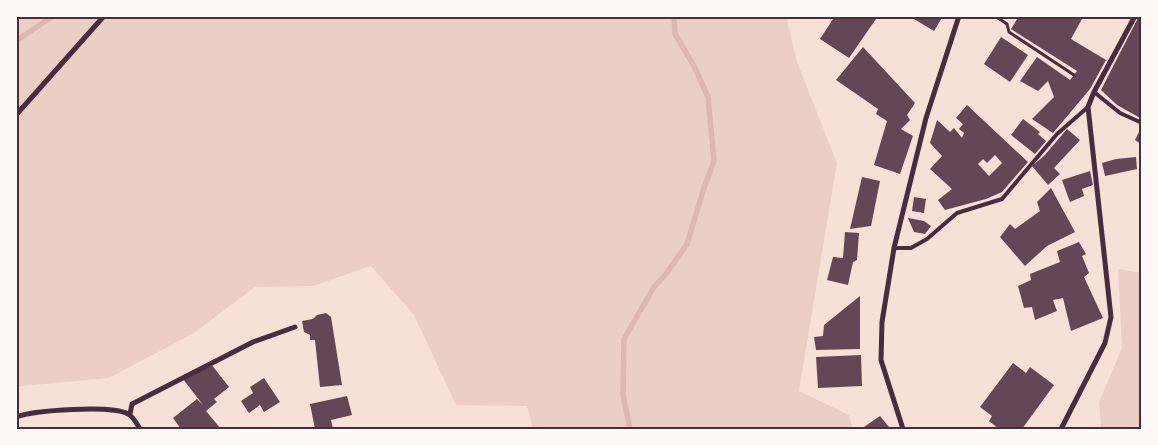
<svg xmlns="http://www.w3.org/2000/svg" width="1158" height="445" font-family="'Source Sans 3',sans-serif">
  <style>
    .green { fill: #ebcfc5 }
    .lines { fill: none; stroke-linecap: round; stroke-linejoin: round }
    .stream { stroke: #dcb8b0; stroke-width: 5.5 }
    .building { fill: #644757; fill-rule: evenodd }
    .path { stroke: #4a2c40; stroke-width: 3 }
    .service { stroke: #4a2c40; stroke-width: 4 }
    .minor { stroke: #4a2c40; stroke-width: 5 }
    .neatline { fill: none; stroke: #4a2c40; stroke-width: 2 }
  </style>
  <rect width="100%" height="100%" fill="#f7e1d7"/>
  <!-- green -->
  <g class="green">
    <path d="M16 16H786L797 62 837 163 799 391 849 415 853 429H533L527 406 456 405 414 315 371 266 313 286 255 287 194 333 109 378 23 386 16 388Z"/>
    <path d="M1118 269 1142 273V429H1101L1099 402 1122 348Z"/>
  </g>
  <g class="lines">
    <!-- stream -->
    <g class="stream">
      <path d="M16 41 53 16"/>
      <path d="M630 429 623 395 624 339 654 287 666 274 687 244 704 188 714 161 708 97 694 66 675 34 674 16"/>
    </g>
  </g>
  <!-- building -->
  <g class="building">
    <path d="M835 16H878L849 58 820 39Z"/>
    <path d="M909 16H943L934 31Z"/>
    <path d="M1019 16H1081L1083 17 1071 39 1106 60 1090 89 1053 133 1032 119 1054 97 1048 81 1038 91 1020 81 1037 57 1070 80 1077 71 1011 29Z"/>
    <path d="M1139 16H1142V119L1117 105 1101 90Z"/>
    <path d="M1001 37 1028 55 1010 82 984 64Z"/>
    <path d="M863 47 915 103 907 115 910 120 901 129 913 136 900 174 874 165 887 121 876 114 878 109 836 80Z"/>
    <path d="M967 105 1028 162 1002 192 986 199 945 210 938 200 952 189 930 169 942 156 930 143 937 120 950 132 954 128 962 138 964 133 959 129 963 124 956 118ZM995 155 1002 163 989 176 978 164 983 159 987 163Z"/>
    <path d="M1023 119 1040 132 1038 134 1046 141 1035 154 1011 135Z"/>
    <path d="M1142 126V145L1135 140Z"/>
    <path d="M1067 129 1080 140 1054 168 1060 174 1048 185 1032 166 1044 156Z"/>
    <path d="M1136 157 1137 169 1105 176 1102 163 1116 159Z"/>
    <path d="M1090 171 1093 185 1082 189 1084 196 1070 202 1062 180Z"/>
    <path d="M862 177 880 181 871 226 850 229Z"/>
    <path d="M1051 188 1075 232 1047 246 1025 266 1000 237 1010 224 1015 229 1040 211 1037 202Z"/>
    <path d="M914 197 926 199 924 213 912 211Z"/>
    <path d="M908 218 924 221 931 226 925 234 914 232Z"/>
    <path d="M845 232 859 233 857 260 853 262 848 285 827 280 833 257 843 258Z"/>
    <path d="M1079 242 1086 254 1082 256 1089 273 1084 277 1103 318 1071 331 1063 298 1053 300 1057 311 1035 320 1032 307 1024 308 1018 286 1031 280 1030 274 1060 262 1057 251Z"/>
    <path d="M860 296V349L816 350 814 337 823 336 824 325Z"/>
    <path d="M326 313 331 317 342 385 320 387 315 340H310V335L304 332 302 321 313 319 317 315Z"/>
    <path d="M861 355 862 386 818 388 816 357Z"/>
    <path d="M1013 363 1026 373 1030 367 1054 385 1022 429H999L989 421 992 416 980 407Z"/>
    <path d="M211 364 229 387 214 399 217 402 206 411 221 429H181L173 418 197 399 203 405 183 379Z"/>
    <path d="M264 378 280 402 264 412 260 405 249 413 241 401 253 393 250 387Z"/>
    <path d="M347 396 352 415 331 420 333 429H315L310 404Z"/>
    <path d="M880 416 889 427 887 429H865L864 427Z"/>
  </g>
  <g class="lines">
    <!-- path -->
    <path class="path" d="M995 16 1007 24 1009 32 1074 75"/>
    <!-- service -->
    <g class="service">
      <path d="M1094 92 1120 113 1142 123"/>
      <path d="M894 248H911L927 239 957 213 1002 199 1057 134 1088 107"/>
    </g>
    <!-- minor -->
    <g class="minor">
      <path d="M16 115 104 16"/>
      <path d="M130 414 132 404 253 342 295 327"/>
      <path d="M16 417C35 410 112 405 128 414 133 416 137 424 140 429"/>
      <path d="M903 429 881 360 882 322 894 248 926 118 959 16"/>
      <path d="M1061 429 1105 343 1111 317 1088 107 1094 92 1135 16"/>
    </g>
  </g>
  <!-- border -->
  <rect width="1158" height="445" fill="none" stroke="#fffaf5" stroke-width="35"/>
  <rect x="18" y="18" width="1122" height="410" class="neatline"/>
</svg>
